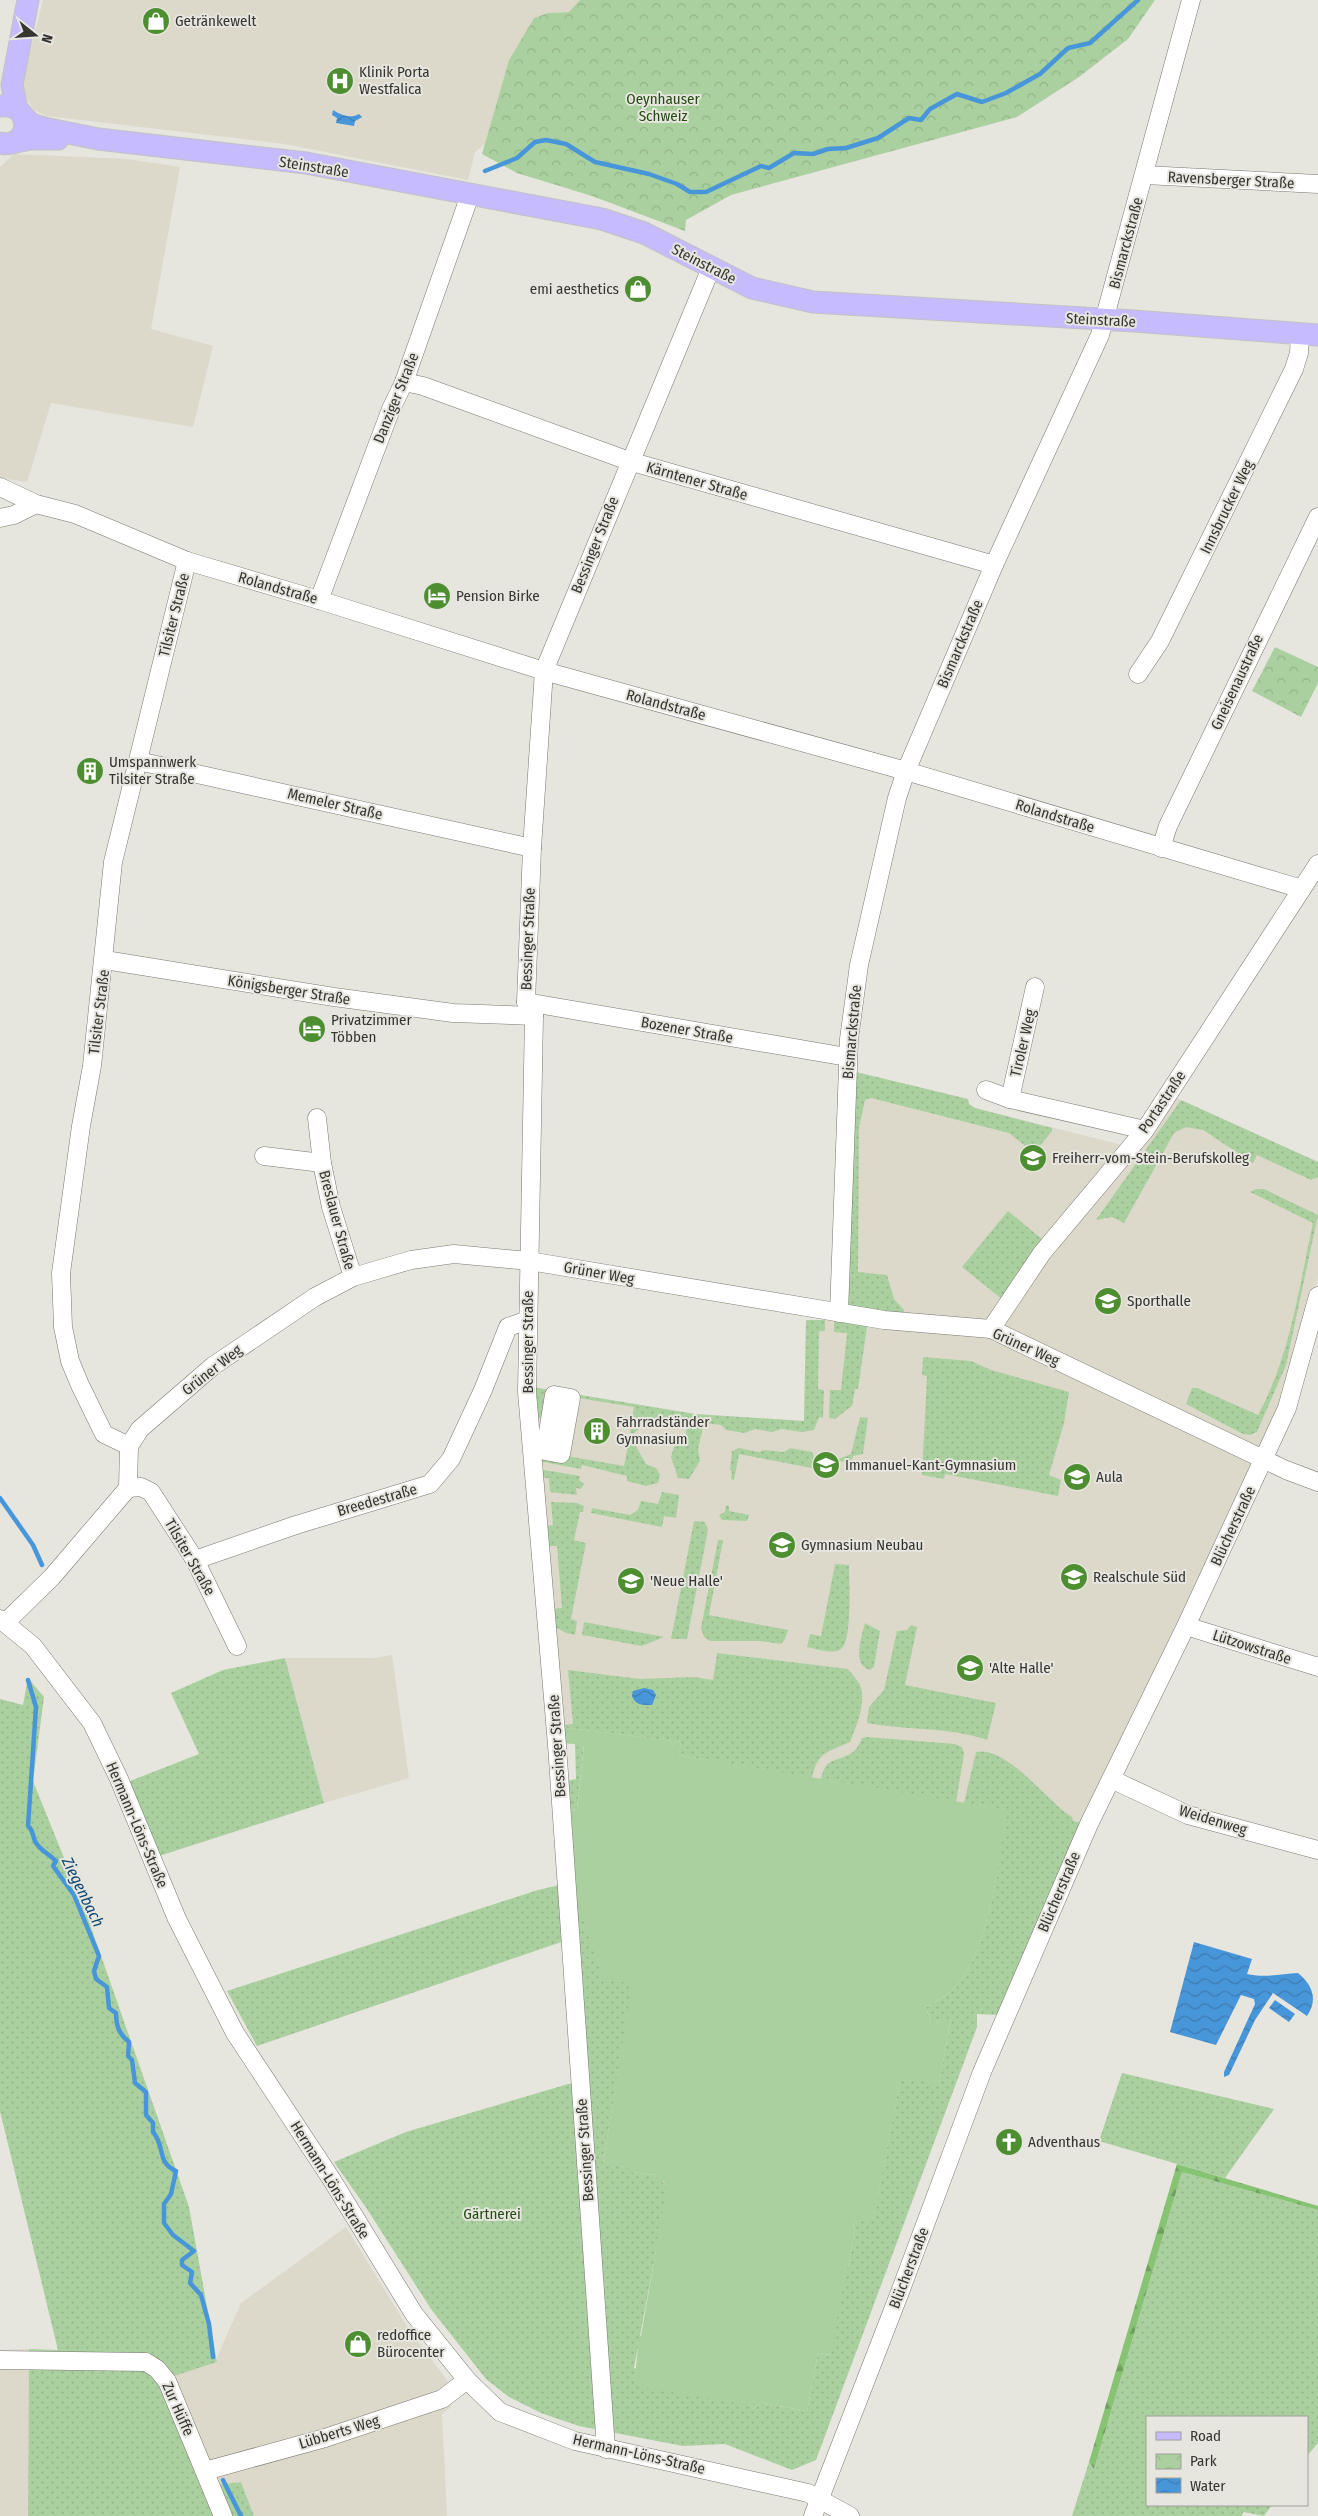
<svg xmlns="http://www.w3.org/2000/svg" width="1318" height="2516" font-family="'Fira Sans Condensed',sans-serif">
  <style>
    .built { fill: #dcd9cb }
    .grass { fill: url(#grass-dots) }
    .forest { fill: url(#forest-firs) }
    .park { fill: url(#park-crowns) }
    .pitch { fill: #abd09f }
    .water { fill: url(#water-waves) }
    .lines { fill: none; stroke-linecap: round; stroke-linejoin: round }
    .stream { stroke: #4896da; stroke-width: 4.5 }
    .minor-casing { stroke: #797871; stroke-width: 19 }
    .major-casing { stroke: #c3c2c2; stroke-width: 23 }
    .minor { stroke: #fff; stroke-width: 18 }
    .major { stroke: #c5bbfd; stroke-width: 21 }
    .labels { text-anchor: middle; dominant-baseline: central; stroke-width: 4; stroke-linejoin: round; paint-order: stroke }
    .poi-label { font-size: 15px; fill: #363532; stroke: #e6e5de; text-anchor: start }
    .park-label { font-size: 15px; fill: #254c15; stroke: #e6e5de }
    .street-label { font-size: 15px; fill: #363532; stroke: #e6e5de }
    .water-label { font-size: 16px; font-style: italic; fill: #0c4773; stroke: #e6e5de }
  </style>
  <defs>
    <pattern id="grass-dots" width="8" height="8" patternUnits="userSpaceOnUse" patternTransform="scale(1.25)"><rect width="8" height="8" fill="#abd09f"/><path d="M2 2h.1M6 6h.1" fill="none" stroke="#94b389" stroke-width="1.8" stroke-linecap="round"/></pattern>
    <pattern id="forest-firs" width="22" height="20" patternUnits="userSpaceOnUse" patternTransform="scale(1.25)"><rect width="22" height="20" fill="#86c372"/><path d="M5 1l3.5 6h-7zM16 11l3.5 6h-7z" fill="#6e9f5e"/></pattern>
    <pattern id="park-crowns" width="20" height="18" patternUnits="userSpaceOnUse" patternTransform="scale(1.25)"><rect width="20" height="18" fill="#abd09f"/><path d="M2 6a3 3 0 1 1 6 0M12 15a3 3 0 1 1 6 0" fill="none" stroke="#94b389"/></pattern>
    <pattern id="water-waves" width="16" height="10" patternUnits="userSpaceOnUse" patternTransform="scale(1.25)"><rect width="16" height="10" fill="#4896da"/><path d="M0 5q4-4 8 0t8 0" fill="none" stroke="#3d7bb1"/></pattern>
  </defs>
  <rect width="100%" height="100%" fill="#e6e5de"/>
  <!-- built -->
  <g class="built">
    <path d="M43 0H580L569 12 548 13 534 18 509 60 485 144 475 152 468 180 285 144 47 116 34 110 22 92 23 79Z"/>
    <path d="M14 154 127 159 180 167 151 329 213 346 193 427 51 403 27 482 0 478V167Z"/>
    <path d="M856 1072 968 1099 969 1104 975 1108 1134 1148 1170 1095 1318 1162V1278L1306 1328 1283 1407 1081 1823 679 1755 560 1727 532 1387 695 1414 804 1421 806 1320H842Z"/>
    <path d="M392 1655 409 1778 324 1803 285 1658H374Z"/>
    <path d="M346 2227 408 2328 450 2384 451 2407 442 2414 447 2516H254L241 2482 215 2486 167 2378 217 2362 218 2355 241 2303Z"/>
    <path d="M29 2349 28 2516H0V2350Z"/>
  </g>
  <!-- grass -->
  <g class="grass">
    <path d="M856 1072 968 1099 969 1104 975 1108 1052 1128V1131L1034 1153 1009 1133 871 1098 865 1100 859 1128 858 1272 887 1275 894 1299 904 1310 905 1316 842 1307Z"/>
    <path d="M1181 1100 1318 1162V1177L1311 1180 1257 1155 1253 1163 1203 1130 1186 1127 1174 1133 1124 1223 1112 1217 1096 1220Z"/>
    <path d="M1256 1189H1264L1318 1215 1286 1365 1257 1432 1250 1435 1243 1434 1186 1404 1192 1388H1197L1258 1415C1290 1357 1299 1287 1313 1223L1250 1192Z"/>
    <path d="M1008 1211 1048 1244 1003 1300 962 1267Z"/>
    <path d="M806 1320H825V1331H819L818 1389 824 1390 823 1418 819 1417 814 1430 802 1432 782 1429 772 1432 755 1429 745 1433 726 1430 721 1425 704 1423 698 1449 700 1461 689 1479 678 1478 671 1457 675 1444 684 1445 687 1426 680 1420 659 1424 646 1423 634 1433H630L634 1407 554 1394 550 1419 534 1417 532 1387 695 1414 804 1421Z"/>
    <path d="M834 1320H868L858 1389H855L852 1406 835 1419 829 1418 830 1390H841L847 1333 834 1332Z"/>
    <path d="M923 1357 971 1361 991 1370 1069 1392 1064 1423 1049 1475 1061 1480 1058 1496 945 1474 944 1479 922 1475 927 1376 922 1375Z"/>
    <path d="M860 1417 868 1418 863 1454 853 1456 851 1463 836 1460 851 1454Z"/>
    <path d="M629 1440 633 1441 646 1464 656 1468 660 1475 658 1483 646 1486 627 1481V1476L582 1465 581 1469 538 1461 544 1452 624 1466Z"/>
    <path d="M739 1448 759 1452 764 1450 784 1452 790 1448 812 1452 817 1463V1469L739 1454 734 1480 731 1479 732 1471 730 1470 732 1451Z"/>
    <path d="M538 1469 580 1476 579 1480 584 1484 581 1489 576 1488 577 1495 550 1492 549 1478H540Z"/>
    <path d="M662 1492 679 1495 676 1518 664 1516 662 1527 591 1513 592 1508 630 1515 638 1510 641 1501 658 1504Z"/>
    <path d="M551 1502 577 1503 584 1506 583 1512H580L574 1540 586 1543 571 1619 577 1621 575 1635 566 1633 552 1625V1609L562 1608 557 1546H546L544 1526 553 1525Z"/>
    <path d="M726 1505 729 1506V1511L749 1515 747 1521 722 1520 719 1515 725 1512Z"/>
    <path d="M694 1521 705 1522 708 1530 687 1639H671Z"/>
    <path d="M718 1540H723L709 1615 788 1630 785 1639 781 1644 760 1641H710L704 1637 701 1628Z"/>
    <path d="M835 1564 849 1565C849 1580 853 1641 841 1649 833 1655 816 1649 807 1647L810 1634 821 1636Z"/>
    <path d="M584 1622 664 1637 642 1646 582 1635Z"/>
    <path d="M865 1623 880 1631 874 1667 870 1670C851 1665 862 1636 865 1623Z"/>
    <path d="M911 1625 917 1627 905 1685 996 1703 987 1740C945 1726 909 1731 867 1723L869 1707 884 1690 897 1631 907 1630Z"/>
    <path d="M717 1653 848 1669C852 1674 857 1679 860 1685 867 1701 856 1727 850 1742 828 1752 817 1752 812 1778L679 1755 681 1742 560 1727 561 1725 573 1724 568 1670 640 1679 694 1677 713 1680Z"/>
    <path d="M285 1658 324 1803 156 1857 125 1783 199 1754 171 1693 223 1670Z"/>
    <path d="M28 1678 44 1697 33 1781 85 1910 189 2207 217 2362 168 2378 215 2485 241 2482 254 2516H28L29 2349 58 2350 0 2111V1699L23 1705Z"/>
    <path d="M867 1737 955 1744 962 1747 964 1754 956 1802 821 1779C826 1755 838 1763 853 1752 857 1749 860 1743 862 1738Z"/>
    <path d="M575 1743 584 1744 577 1810 570 1811 633 1984 603 2163 631 2168V2172L656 2175 668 2187 634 2368 750 2405 753 2409 762 2403 807 2411 818 2353 830 2355 846 2267 848 2268 855 2229H853L855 2218 873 2220 901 2076 939 2084 951 2019 931 2023 926 2007C936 2001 950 1994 957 1985 991 1945 998 1862 1007 1810L964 1803 976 1752C1007 1745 1048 1803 1072 1817L1073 1821 1081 1823 998 2015 977 2014V2027L816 2460 792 2470 725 2444 683 2446 579 2426 541 2413 509 2397 486 2379 431 2309 367 2209 334 2162 406 2132 582 2080 573 1938 257 2046 227 1991 538 1890 568 1883 565 1781 576 1779Z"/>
    <path d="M1122 2073 1274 2109 1225 2178 1099 2141Z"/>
    <path d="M1182 2172 1318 2210V2443L1307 2456V2417H1147V2505H1272L1264 2516 1243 2512 1242 2516H1072L1089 2462 1094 2469Z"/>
  </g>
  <!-- forest -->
  <path class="forest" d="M1177 2164 1318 2206V2210L1182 2172 1094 2469 1089 2462Z"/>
  <!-- park -->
  <g class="park">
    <path d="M580 0H1155L1128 39 1079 77 1017 117 731 195 686 220 685 231 592 196 517 173 482 154 509 60 534 18 548 13 569 12Z"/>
    <path d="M1275 647 1318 667V683L1301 717 1252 691Z"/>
  </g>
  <!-- pitch -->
  <path class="pitch" d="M560 1727 681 1742 679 1755 1008 1810C998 1862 991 1945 957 1985 950 1994 936 2001 926 2007L931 2023 951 2018 939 2085 901 2077 873 2221 855 2219 853 2228 855 2229 848 2268H846L831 2355 818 2353 807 2411 762 2403 753 2409 750 2405 634 2386 639 2337 641 2336 667 2187 663 2181H658L656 2175 631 2172V2168L603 2164 632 1984 603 1978 573 1888 569 1811 577 1810 584 1745 562 1743Z"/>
  <!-- water -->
  <g class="water">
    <path d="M333 110C341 115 351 119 359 114L362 117 355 121 354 126 336 123 337 118 332 115Z"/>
    <path d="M644 1688 653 1690 656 1695 652 1705C643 1705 636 1706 632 1696L633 1691Z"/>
    <path d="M1194 1942 1252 1959 1247 1974C1264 1978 1281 1974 1298 1973 1313 1985 1318 2000 1307 2016L1273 1993 1255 2020 1229 2075 1224 2077V2072L1255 2004 1254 1999 1241 1995 1216 2045 1170 2032Z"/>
    <path d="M1275 2000 1295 2014 1289 2022 1269 2008Z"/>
  </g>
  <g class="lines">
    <!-- stream -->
    <g class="stream">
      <path d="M485 171 517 158 535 142 546 140 566 144 595 162 649 174 677 184 690 192H706L761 166 769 168 794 153 813 154 828 149 846 148 878 138 909 118 921 120 930 109 957 94 982 102 1006 93 1040 74 1068 48 1090 43 1138 0"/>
      <path d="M0 1498 33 1545 42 1565"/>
      <path d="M28 1680 36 1707 28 1826C34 1831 32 1835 35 1841 39 1850 49 1854 56 1861L53 1866 74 1895 99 1956 94 1971 96 1979 107 1987 109 2008 116 2013C116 2026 119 2034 129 2042L128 2056 132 2060 135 2083 146 2092V2115L153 2123V2132C166 2147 156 2162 176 2171L171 2194 164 2204V2223L173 2235 194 2251 182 2260V2265L192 2272 190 2283 201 2295 209 2324 213 2357"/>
      <path d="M223 2480 241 2516"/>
    </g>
    <!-- minor casing -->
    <g class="minor-casing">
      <g id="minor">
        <path d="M1145 175 1318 184"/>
        <path d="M404 382 423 386 629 461 994 565"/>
        <path d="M0 487 36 504 75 514 187 561 319 600 544 671 906 771 1302 889"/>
        <path d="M0 518 14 515 36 504"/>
        <path d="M319 600 391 409 404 382 470 195"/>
        <path d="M1138 674 1160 641 1294 369 1299 353 1300 334"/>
        <path d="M138 761 532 848"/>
        <path d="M1161 848 1168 826 1318 517"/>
        <path d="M105 960 334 997 453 1013 534 1016"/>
        <path d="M526 1002 847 1057"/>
        <path d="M986 1090 1010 1099 1145 1130"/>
        <path d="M1010 1099 1035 987"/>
        <path d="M317 1118 322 1163 331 1207 353 1277"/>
        <path d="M264 1156 322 1163"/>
        <path d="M839 1313 849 1039 859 965 897 798 906 771 994 565 1100 335 1191 0"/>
        <path d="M991 1329 1042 1253 1145 1130 1318 864"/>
        <path d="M554 1395 571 1398 561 1454 545 1451Z"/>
        <path d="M129 1446 104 1434 80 1385 70 1361 63 1327 61 1273 81 1126 92 1066 113 862 187 561"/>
        <path d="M128 1488 141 1487 151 1492 195 1560 237 1646"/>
        <path d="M195 1560 296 1525 430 1484 451 1459 483 1390 508 1327 528 1320"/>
        <path d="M0 1619 33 1646 92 1723 119 1779 177 1919 235 2033 332 2180 414 2314 467 2380 500 2412 575 2441 808 2493 850 2516"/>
        <path d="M6 1622 52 1577 128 1488 129 1446 140 1429 213 1366 315 1297 353 1277 411 1260 454 1254 529 1261 884 1320 991 1329 1286 1470 1318 1482"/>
        <path d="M1186 1626 1318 1667"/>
        <path d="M1111 1779 1188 1815 1318 1850"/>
        <path d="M0 2360 146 2362 157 2369 167 2381 223 2516"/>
        <path d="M606 2449 557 1745 527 1392 534 1016 526 1002 532 848 544 671 711 268"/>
        <path d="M205 2471 325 2438 442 2399 467 2380"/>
        <path d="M813 2516 900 2292 982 2072 1089 1824 1186 1626 1287 1408 1318 1296"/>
      </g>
    </g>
    <!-- major casing -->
    <g class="major-casing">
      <g id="major">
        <path d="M0 106C34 101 32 150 0 143"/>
        <path d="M17 109 12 85 28 0"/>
        <path d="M22 115 31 124 44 128 98 139 306 163 602 219 644 233 752 288 813 302 1134 321 1318 335"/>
        <path d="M16 142 30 139H58"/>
      </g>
    </g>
    <!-- minor -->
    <use href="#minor" class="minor"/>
    <!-- major -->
    <use href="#major" class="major"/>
  </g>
  <!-- icons -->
  <defs>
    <g id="shop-disc" transform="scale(1.4375)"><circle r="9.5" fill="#4d8e30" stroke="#e6e5de"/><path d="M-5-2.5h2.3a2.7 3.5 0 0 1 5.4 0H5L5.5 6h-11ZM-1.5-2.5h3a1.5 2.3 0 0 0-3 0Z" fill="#fff"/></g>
    <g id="hospital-disc" transform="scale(1.4375)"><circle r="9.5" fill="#4d8e30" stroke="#e6e5de"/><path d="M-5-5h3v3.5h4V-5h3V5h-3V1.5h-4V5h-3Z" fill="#fff"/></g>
    <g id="hotel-disc" transform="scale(1.4375)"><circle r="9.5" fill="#4d8e30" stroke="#e6e5de"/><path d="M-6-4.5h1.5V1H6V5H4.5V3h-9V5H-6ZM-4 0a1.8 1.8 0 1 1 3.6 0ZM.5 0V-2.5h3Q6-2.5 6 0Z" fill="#fff"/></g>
    <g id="building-disc" transform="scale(1.4375)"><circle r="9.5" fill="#4d8e30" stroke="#e6e5de"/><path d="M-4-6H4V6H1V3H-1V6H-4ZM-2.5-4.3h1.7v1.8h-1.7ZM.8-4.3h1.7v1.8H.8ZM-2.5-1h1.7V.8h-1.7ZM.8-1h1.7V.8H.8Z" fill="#fff"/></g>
    <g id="school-disc" transform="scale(1.4375)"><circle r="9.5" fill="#4d8e30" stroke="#e6e5de"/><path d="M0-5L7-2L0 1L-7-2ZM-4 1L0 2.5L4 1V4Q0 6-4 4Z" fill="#fff"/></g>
    <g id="church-disc" transform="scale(1.4375)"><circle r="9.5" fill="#4d8e30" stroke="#e6e5de"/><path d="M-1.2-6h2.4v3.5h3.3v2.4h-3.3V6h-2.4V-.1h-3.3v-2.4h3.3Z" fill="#fff"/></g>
  </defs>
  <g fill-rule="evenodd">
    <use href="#shop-disc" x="156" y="21"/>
    <use href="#hospital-disc" x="340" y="81"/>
    <use href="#shop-disc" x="638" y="289"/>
    <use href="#hotel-disc" x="437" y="596"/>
    <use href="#building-disc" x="90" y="771"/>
    <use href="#hotel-disc" x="312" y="1029"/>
    <use href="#school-disc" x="1033" y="1158"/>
    <use href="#school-disc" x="1108" y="1301"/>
    <use href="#building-disc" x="597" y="1431"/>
    <use href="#school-disc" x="826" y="1465"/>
    <use href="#school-disc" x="1077" y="1477"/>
    <use href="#school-disc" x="782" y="1545"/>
    <use href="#school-disc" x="1074" y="1577"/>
    <use href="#school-disc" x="631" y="1581"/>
    <use href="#school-disc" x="970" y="1668"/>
    <use href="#church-disc" x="1009" y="2142"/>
    <use href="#shop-disc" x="358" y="2344"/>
  </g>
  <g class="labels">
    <!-- poi labels -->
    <g class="poi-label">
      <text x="175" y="21">Getränkewelt</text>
      <text x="359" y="72">Klinik Porta<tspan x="359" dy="17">Westfalica</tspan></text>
      <text x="619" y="289" text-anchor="end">emi aesthetics</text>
      <text x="456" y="596">Pension Birke</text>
      <text x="109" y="762">Umspannwerk<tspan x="109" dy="17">Tilsiter Straße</tspan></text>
      <text x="331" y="1020">Privatzimmer<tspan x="331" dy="17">Többen</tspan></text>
      <text x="1052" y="1158">Freiherr-vom-Stein-Berufskolleg</text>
      <text x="1127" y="1301">Sporthalle</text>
      <text x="616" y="1422">Fahrradständer<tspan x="616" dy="17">Gymnasium</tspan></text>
      <text x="845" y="1465">Immanuel-Kant-Gymnasium</text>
      <text x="1096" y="1477">Aula</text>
      <text x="801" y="1545">Gymnasium Neubau</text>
      <text x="1093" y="1577">Realschule Süd</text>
      <text x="650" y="1581">'Neue Halle'</text>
      <text x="989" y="1668">'Alte Halle'</text>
      <text x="1028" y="2142">Adventhaus</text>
      <text x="377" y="2335">redoffice<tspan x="377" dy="17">Bürocenter</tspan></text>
    </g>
    <!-- park labels -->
    <g class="park-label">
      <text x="663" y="99">Oeynhauser<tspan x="663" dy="17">Schweiz</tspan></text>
      <text x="492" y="2214">Gärtnerei</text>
    </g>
    <!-- street labels -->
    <g class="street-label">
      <text transform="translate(314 167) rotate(9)">Steinstraße</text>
      <text transform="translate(1231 180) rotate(3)">Ravensberger Straße</text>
      <text transform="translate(1126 243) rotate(-75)">Bismarckstraße</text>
      <text transform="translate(704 264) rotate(27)">Steinstraße</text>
      <text transform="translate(1101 320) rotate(3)">Steinstraße</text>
      <text transform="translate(396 398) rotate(-68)">Danziger Straße</text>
      <text transform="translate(697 481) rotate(16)">Kärntener Straße</text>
      <text transform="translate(1227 507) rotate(-64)">Innsbrucker Weg</text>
      <text transform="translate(595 545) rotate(-68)">Bessinger Straße</text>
      <text transform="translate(278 588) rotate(16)">Rolandstraße</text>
      <text transform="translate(174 615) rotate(-76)">Tilsiter Straße</text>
      <text transform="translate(960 644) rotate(-67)">Bismarckstraße</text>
      <text transform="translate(1237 682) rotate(-65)">Gneisenaustraße</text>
      <text transform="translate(666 705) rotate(15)">Rolandstraße</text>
      <text transform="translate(335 804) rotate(13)">Memeler Straße</text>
      <text transform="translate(1055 816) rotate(17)">Rolandstraße</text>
      <text transform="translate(528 939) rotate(-88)">Bessinger Straße</text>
      <text transform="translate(289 990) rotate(9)">Königsberger Straße</text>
      <text transform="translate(99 1012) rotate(-83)">Tilsiter Straße</text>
      <text transform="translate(687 1030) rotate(10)">Bozener Straße</text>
      <text transform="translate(852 1032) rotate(-85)">Bismarckstraße</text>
      <text transform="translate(1023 1043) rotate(-77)">Tiroler Weg</text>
      <text transform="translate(1162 1102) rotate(-56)">Portastraße</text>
      <text transform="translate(337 1220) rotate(75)">Breslauer Straße</text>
      <text transform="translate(599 1273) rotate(10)">Grüner Weg</text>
      <text transform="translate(528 1342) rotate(-90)">Bessinger Straße</text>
      <text transform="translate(1026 1347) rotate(24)">Grüner Weg</text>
      <text transform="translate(212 1370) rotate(-38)">Grüner Weg</text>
      <text transform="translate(377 1500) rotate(-16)">Breedestraße</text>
      <text transform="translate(1233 1526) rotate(-65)">Blücherstraße</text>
      <text transform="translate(190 1557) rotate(60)">Tilsiter Straße</text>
      <text transform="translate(1252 1647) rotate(18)">Lützowstraße</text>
      <text transform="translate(557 1746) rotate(-94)">Bessinger Straße</text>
      <text transform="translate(1213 1820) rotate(17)">Weidenweg</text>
      <text transform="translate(137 1825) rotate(67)">Hermann-Löns-Straße</text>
      <text transform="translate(1059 1892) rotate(-67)">Blücherstraße</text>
      <text transform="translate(585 2150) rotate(-94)">Bessinger Straße</text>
      <text transform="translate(330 2180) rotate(58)">Hermann-Löns-Straße</text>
      <text transform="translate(909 2268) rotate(-69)">Blücherstraße</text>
      <text transform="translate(178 2409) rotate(66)">Zur Hüffe</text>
      <text transform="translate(339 2432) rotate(-17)">Lübberts Weg</text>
      <text transform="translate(639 2454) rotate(13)">Hermann-Löns-Straße</text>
    </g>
    <!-- water labels -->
    <g class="water-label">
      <text transform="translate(83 1892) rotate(64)">Ziegenbach</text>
    </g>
  </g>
  <!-- legend -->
  <rect x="1146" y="2416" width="162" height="90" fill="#e6e5de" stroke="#a09f99"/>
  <rect x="1156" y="2432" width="25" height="8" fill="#c5bbfd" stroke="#a09f99"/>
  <text x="1190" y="2441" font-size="15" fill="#363532">Road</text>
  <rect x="1156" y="2454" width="25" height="15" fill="url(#park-crowns)" stroke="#a09f99"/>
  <text x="1190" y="2466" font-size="15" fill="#363532">Park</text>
  <rect x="1156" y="2478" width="25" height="15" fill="url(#water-waves)" stroke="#a09f99"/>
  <text x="1190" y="2491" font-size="15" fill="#363532">Water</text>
  <!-- north arrow -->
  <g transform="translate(35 35) rotate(107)" stroke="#e6e5de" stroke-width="4" paint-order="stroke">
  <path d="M0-4L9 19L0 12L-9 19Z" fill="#363532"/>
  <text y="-8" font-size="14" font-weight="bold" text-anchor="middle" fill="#363532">N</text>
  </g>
</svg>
